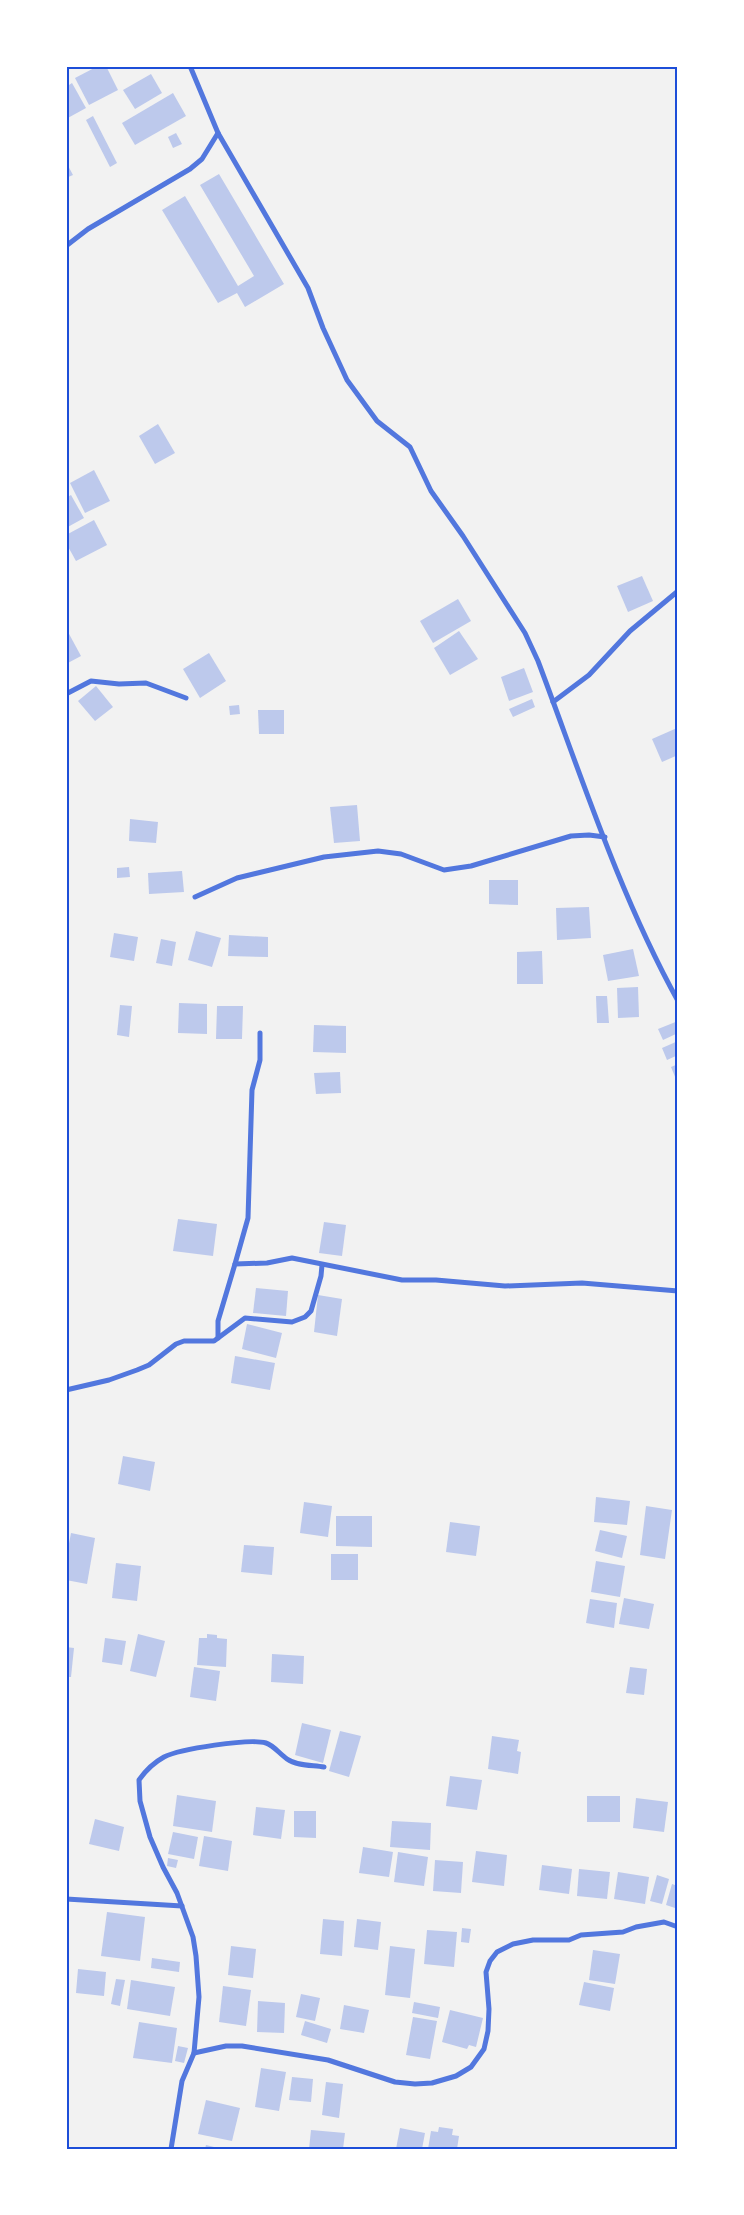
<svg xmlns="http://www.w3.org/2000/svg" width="744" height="2215" font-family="'Public Sans',sans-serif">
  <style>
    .building { fill: #bdc9ec }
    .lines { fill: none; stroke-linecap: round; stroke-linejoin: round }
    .minor { stroke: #5277de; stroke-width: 5 }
    .neatline { fill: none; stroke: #1d4ed8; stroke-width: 2 }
  </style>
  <rect width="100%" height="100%" fill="#f2f2f2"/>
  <!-- building -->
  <g class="building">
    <path d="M98 66H106L118 90 89 105 75 78Z"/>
    <path d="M151 74 162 93 135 109 123 90Z"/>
    <path d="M72 83 86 108 66 119V87Z"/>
    <path d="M173 93 186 116 135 145 122 123Z"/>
    <path d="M93 116 117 163 110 167 86 120Z"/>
    <path d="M176 133 182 144 173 148 168 137Z"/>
    <path d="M66 162 73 175 66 178Z"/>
    <path d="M219 174 284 284 245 307 237 293 218 303 162 210 185 196 238 286 254 276 200 185Z"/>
    <path d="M158 424 175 453 155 464 139 436Z"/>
    <path d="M94 470 110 501 85 513 70 483Z"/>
    <path d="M71 495 84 518 66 528V498Z"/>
    <path d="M94 520 107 545 76 561 66 543V535Z"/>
    <path d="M642 576 653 601 628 612 617 586Z"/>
    <path d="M458 599 471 621 433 643 420 621Z"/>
    <path d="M459 631 478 659 450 675 434 648Z"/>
    <path d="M68 632 81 656 66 664V633Z"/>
    <path d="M209 653 226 681 200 698 183 669Z"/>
    <path d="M524 668 533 692 509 701 501 677Z"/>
    <path d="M96 686 113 707 95 721 78 701Z"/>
    <path d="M532 699 535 707 513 717 509 709Z"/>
    <path d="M239 705 240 714 230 715 229 706Z"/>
    <path d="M258 710H284V734H259Z"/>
    <path d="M677 728 678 755 662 762 652 739Z"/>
    <path d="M357 805 360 841 334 843 330 807Z"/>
    <path d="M130 819 158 822 156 843 129 841Z"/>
    <path d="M129 867 130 877 117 878V868Z"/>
    <path d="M182 871 184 892 149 894 148 873Z"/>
    <path d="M489 880H518V905L489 904Z"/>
    <path d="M66 894H69L68 911 66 910Z"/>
    <path d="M589 907 591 938 557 940 556 908Z"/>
    <path d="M196 931 221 938 212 967 188 960Z"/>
    <path d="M114 933 138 937 134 961 110 957Z"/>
    <path d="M229 935 268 937V957L228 956Z"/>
    <path d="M161 939 176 942 172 966 156 963Z"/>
    <path d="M633 949 639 976 608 981 603 955Z"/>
    <path d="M542 951 543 984H517V952Z"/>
    <path d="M638 987 639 1017 618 1018 617 988Z"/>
    <path d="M596 996H607L609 1023H597Z"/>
    <path d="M179 1003 207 1004V1034L178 1033Z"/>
    <path d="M120 1005 132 1006 129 1037 117 1035Z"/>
    <path d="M217 1006H243L242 1039H216Z"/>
    <path d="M678 1021V1033L663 1040 658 1029Z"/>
    <path d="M314 1025 346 1026V1053L313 1052Z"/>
    <path d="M678 1041V1055L667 1060 662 1048Z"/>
    <path d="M678 1064V1084L671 1067Z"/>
    <path d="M340 1072 341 1093 316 1094 314 1073Z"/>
    <path d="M178 1219 217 1224 213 1256 173 1251Z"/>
    <path d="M324 1222 346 1225 342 1256 319 1253Z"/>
    <path d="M256 1288 288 1291 286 1316 253 1313Z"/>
    <path d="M318 1295 342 1299 337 1336 314 1332Z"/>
    <path d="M247 1324 282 1333 276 1358 242 1349Z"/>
    <path d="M235 1356 275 1363 270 1390 231 1383Z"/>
    <path d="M123 1456 155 1462 150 1491 118 1484Z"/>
    <path d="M596 1497 630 1501 627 1525 594 1522Z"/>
    <path d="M304 1502 332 1506 328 1537 300 1533Z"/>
    <path d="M646 1506 672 1510 665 1559 640 1555Z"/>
    <path d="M336 1516H372V1547L336 1546Z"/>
    <path d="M450 1522 480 1526 476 1556 446 1552Z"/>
    <path d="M600 1530 627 1536 622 1558 595 1551Z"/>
    <path d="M71 1533 95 1538 87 1584 66 1580V1559Z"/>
    <path d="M244 1545 274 1547 272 1575 241 1572Z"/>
    <rect x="331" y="1554" width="27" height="26"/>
    <path d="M596 1561 625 1566 620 1597 591 1592Z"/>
    <path d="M116 1563 141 1566 137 1601 112 1598Z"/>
    <path d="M624 1598 654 1604 649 1629 619 1624Z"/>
    <path d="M590 1599 617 1603 614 1628 586 1623Z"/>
    <path d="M138 1634 165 1641 156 1677 130 1671Z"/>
    <path d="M207 1634 217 1635V1638L227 1639 226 1667 197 1665 199 1638H207Z"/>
    <path d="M105 1638 126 1641 122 1665 102 1662Z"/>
    <path d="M66 1647 74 1648 71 1677H66Z"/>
    <path d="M272 1654 304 1656 303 1684 271 1682Z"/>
    <path d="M194 1667 220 1671 216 1701 190 1697Z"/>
    <path d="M630 1667 647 1669 644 1695 626 1693Z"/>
    <path d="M302 1723 331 1730 323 1763 295 1755Z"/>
    <path d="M340 1731 361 1736 349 1777 329 1771Z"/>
    <path d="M492 1736 519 1740 517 1751 521 1752 518 1774 488 1769Z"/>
    <path d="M450 1776 482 1780 477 1810 446 1806Z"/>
    <path d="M177 1795 216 1801 212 1832 173 1826Z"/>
    <rect x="587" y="1796" width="33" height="26"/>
    <path d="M636 1798 668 1802 664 1832 633 1828Z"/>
    <path d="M256 1807 285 1810 281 1839 253 1835Z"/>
    <path d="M294 1811H316V1838L294 1837Z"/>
    <path d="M95 1819 124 1827 119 1851 89 1844Z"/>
    <path d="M392 1821 431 1823 430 1850 390 1847Z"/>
    <path d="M173 1832 198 1837 194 1859 168 1854Z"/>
    <path d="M204 1836 232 1841 228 1871 199 1866Z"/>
    <path d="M363 1847 393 1852 389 1877 359 1873Z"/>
    <path d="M476 1851 507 1855 504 1886 472 1882Z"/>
    <path d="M398 1852 428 1857 424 1886 394 1882Z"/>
    <path d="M168 1858 178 1860 176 1868 167 1866Z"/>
    <path d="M435 1860 463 1862 461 1893 433 1891Z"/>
    <path d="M542 1865 572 1869 569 1894 539 1890Z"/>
    <path d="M579 1869 610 1872 607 1899 577 1896Z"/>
    <path d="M618 1872 649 1877 645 1904 614 1899Z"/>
    <path d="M657 1875 669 1879 662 1904 650 1901Z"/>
    <path d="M672 1884 678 1886V1909L666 1905Z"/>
    <path d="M107 1912 145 1917 140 1961 101 1956Z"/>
    <path d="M323 1919 344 1921 342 1956 320 1954Z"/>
    <path d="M357 1919 381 1922 378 1950 354 1947Z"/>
    <path d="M462 1928 471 1929 469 1943 461 1942Z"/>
    <path d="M427 1930 457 1932 454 1967 424 1964Z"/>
    <path d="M231 1946 256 1949 253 1978 228 1975Z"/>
    <path d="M390 1946 415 1949 410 1998 385 1995Z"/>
    <path d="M593 1950 620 1954 615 1984 589 1980Z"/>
    <path d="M152 1958 180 1962 179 1972 151 1968Z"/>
    <path d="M78 1969 106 1972 104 1996 76 1993Z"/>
    <path d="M116 1979 125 1980 120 2006 111 2004Z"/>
    <path d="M131 1980 175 1987 170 2016 127 2009Z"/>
    <path d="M584 1982 614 1988 610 2011 579 2005Z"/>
    <path d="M223 1986 251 1990 246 2026 219 2022Z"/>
    <path d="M301 1994 320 1998 315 2021 296 2017Z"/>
    <path d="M258 2001 285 2003 284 2033 257 2032Z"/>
    <path d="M414 2002 440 2007 438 2018 412 2013Z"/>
    <path d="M344 2005 369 2010 364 2033 340 2029Z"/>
    <path d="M450 2010 483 2018 476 2047 469 2045 467 2049 442 2042Z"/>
    <path d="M413 2017 437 2021 430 2059 406 2055Z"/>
    <path d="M305 2021 331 2029 327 2043 301 2035Z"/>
    <path d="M139 2022 177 2028 172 2063 133 2058Z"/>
    <path d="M178 2046 188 2048 184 2063 175 2061Z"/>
    <path d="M261 2068 286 2072 279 2111 255 2107Z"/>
    <path d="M292 2077 313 2079 311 2102 289 2100Z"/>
    <path d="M326 2082 343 2084 339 2118 322 2115Z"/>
    <path d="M206 2100 240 2108 232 2141 198 2134Z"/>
    <path d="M439 2127 453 2129 452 2135 459 2136 457 2149H428L431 2131 438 2132Z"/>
    <path d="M400 2128 425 2133 422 2149H396Z"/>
    <path d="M311 2130 345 2133 343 2149H309Z"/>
    <path d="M206 2145 218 2148V2149H205Z"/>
  </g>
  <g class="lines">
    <!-- minor -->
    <g class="minor">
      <path d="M190 66 218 133 308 288 323 328 347 380 377 421 410 447 431 491 463 536 525 633 538 661C581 775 619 894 678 1001"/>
      <path d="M66 246 88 229 190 169 202 159 218 133"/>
      <path d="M66 694 91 681 119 684 146 683 186 698"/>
      <path d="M553 702 589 675 630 631 678 591"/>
      <path d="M195 897 237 878 324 857 378 851 401 854 444 870 471 866 571 836 589 835 605 837"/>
      <path d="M235 1264 248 1218 252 1090 260 1060V1033"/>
      <path d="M218 1338V1321L235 1264 267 1263 292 1258 402 1280H436L505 1286 582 1283 678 1291"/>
      <path d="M66 1390 109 1380 137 1370 149 1365 176 1344 184 1341H214L245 1318 292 1322 305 1317 311 1311 321 1276 322 1265"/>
      <path d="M66 1899 182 1906"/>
      <path d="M194 2053 226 2046H242L328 2060 395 2082 415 2084 432 2083 456 2076 471 2067 484 2049 488 2031 489 2009 486 1972 490 1961 497 1952 513 1944 533 1940H569L581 1935 623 1932 636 1927 664 1922 678 1927"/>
      <path d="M171 2149 182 2081 194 2053 199 1997 196 1956 193 1937 177 1893 163 1867 150 1837 140 1801 139 1780C146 1770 153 1763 164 1757 180 1749 249 1738 266 1743 273 1745 280 1754 287 1759 297 1766 312 1765 324 1767"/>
    </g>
  </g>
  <!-- border -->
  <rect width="744" height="2215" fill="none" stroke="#ffffff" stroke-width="135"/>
  <rect x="68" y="68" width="608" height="2080" class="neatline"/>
</svg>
